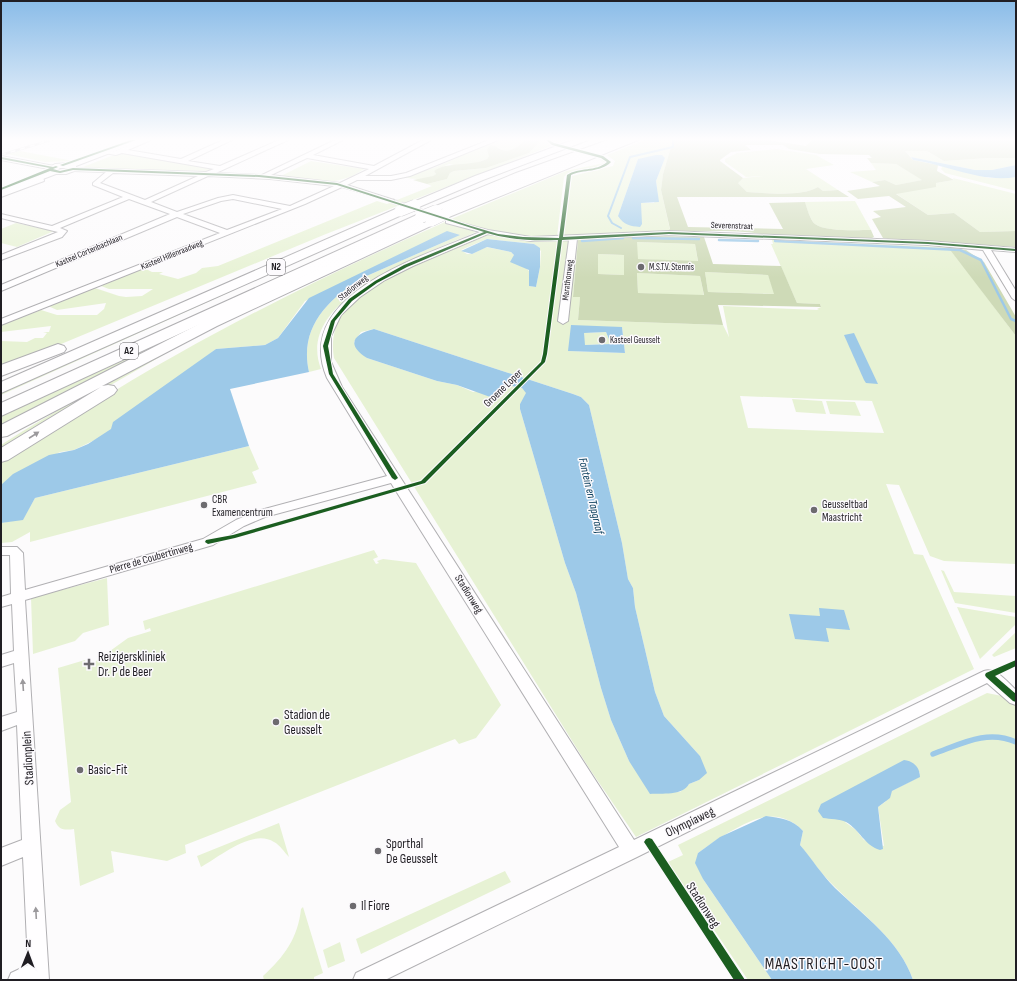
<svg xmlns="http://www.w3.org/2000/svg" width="1017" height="981" font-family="'Sofia Sans Condensed',sans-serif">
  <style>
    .green { fill: #e7f2d4; fill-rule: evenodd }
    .forest { fill: #cedab7; fill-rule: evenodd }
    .water { fill: #9dc9e8; fill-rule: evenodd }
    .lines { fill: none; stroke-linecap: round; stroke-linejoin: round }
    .stream-far2 { stroke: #9dc9e8; stroke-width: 2 }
    .stream-far1 { stroke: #9dc9e8; stroke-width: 2.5 }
    .stream { stroke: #9dc9e8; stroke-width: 5.5 }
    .minor-tunnel { stroke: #dbdadb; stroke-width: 6; stroke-dasharray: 6 3.5; stroke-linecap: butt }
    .minor-casing { stroke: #b1b0b3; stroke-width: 2 }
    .tertiary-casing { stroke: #b1b0b3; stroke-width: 2 }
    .trunk-casing { stroke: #b1b0b3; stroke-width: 2 }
    .motorway-casing { stroke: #b1b0b3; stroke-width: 2 }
    .minor { fill: #fffeff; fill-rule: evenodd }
    .tertiary { fill: #fffeff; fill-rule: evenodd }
    .trunk { fill: #fffeff; fill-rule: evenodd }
    .motorway { fill: #fffeff; fill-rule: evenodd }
    .rail-casing { stroke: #c5c5c5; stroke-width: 2.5 }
    .rail { stroke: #fcfafd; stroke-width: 1.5; stroke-dasharray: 5; stroke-linecap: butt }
    .trunk-bridge-casing { stroke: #b1b0b3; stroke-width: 12; stroke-linecap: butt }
    .motorway-bridge-casing { stroke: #b1b0b3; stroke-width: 13; stroke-linecap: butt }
    .trunk-bridge { stroke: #fffeff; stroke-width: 11 }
    .motorway-bridge { stroke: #fffeff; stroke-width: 12 }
    .cycleway-casing { stroke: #fcfafd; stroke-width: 2 }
    .cycleway { fill: #1b5e20; fill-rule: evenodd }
    .oneway { fill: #9b999c }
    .poi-dot { fill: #6d6b6f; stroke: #fcfafd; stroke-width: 1.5 }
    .labels { text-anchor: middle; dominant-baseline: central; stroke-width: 3; stroke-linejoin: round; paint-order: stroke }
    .far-street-label { font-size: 9px; fill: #201e23; stroke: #fcfafd }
    .far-poi-label { font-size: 9px; fill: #201e23; stroke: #fcfafd; text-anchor: start }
    .shield { fill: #fcfafd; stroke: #626064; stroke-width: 1 }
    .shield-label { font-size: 10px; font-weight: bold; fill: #201e23 }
    .street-label { font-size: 11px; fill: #201e23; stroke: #fcfafd }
    .poi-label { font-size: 11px; fill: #201e23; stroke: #fcfafd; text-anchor: start }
    .water-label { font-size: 12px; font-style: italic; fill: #0f425f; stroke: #fcfafd }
    .near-poi-label { font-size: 13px; fill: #201e23; stroke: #fcfafd; text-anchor: start }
    .near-street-label { font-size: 13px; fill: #201e23; stroke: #fcfafd }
    .near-quarter-label { font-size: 16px; letter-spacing: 1px; fill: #201e23; stroke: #fcfafd }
  </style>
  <rect width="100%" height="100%" fill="#fcfbfc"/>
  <!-- green -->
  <g class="green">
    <path d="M498 140H525C521 146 512 152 504 151 500 150 497 146 492 145L489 146V156L487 159 476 163 458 166 449 164 434 171 436 174C430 180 412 180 405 177L436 167Z"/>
    <path d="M541 140H566L326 234 1 369V341L27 342 35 338H43L47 333 43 332H49L51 326 1 332V325L41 310 57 315H97L104 309 106 303 57 310 48 306 95 288 119 296 126 297 142 296 153 289H109L101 286 144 268 152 272H163L159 274 178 279 196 273 202 268 218 266 377 201 387 204 432 186 427 184 447 179 450 173 454 171 486 168 529 153Z"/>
    <path d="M645 140H673L663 174 661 190 670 230 668 231 564 236 572 176 613 166 615 161 607 155ZM665 158 656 181 658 197 654 203H640L618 216 638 159Z"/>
    <path d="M777 149 816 155 834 165 806 169 838 190 823 191 818 187C801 197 767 193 747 192L737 182 743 178 763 176 746 177 725 162V159L737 153Z"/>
    <path d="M20 151 73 161 45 162 7 154Z"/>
    <path d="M124 151 218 168 210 171 112 169 83 167Z"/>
    <path d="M905 151H927L944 161 988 158H1016V165L992 170H975L911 157Z"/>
    <path d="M598 158 606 162C595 172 574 165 564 177L557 237C518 237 487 230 451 219L566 171 605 163Z"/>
    <path d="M311 161 364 169C335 189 313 180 281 176Z"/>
    <path d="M871 163 896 164 923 180 896 185 885 180 872 182 850 172 876 170Z"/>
    <path d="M943 166 989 178 1016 177V191L945 173 941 169Z"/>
    <path d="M953 178 1016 194V231L980 232 954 213 928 215 895 193 936 186V183L954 180Z"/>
    <path d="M855 201 871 230C859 230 825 232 815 224 811 221 806 207 805 202Z"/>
    <path d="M445 222 476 232C429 253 293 297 321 369L309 372C299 328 327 300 362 278L460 235 305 301 278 338 265 345 216 349 103 436 74 450 60 452 1 485V463C59 426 116 388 176 355 263 306 354 262 445 222Z"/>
    <path d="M16 223 54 231 17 247 1 243V229Z"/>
    <path d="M487 234 526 241 578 240 573 297H580L578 320 723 325 729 337 723 306 819 310 817 309 821 307 820 304 797 303 771 244H773L772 240 945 247 951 250 1016 336V564L944 561 930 556 899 485 886 484 914 554 923 555 974 669 636 837 589 768 334 358C331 342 334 326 344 312 371 276 446 251 487 234ZM487 239 534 244 541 251 540 267 536 287 529 286V271L511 252 486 247 472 254H467L461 250ZM622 327 625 353 568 351 585 345 611 344 606 332 584 333ZM374 329 573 394 581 397 589 405 622 543 628 579 633 588 635 607 655 692 664 716 700 756 699 780 689 784 680 792H672L629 761 611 720 601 688 576 593 565 563 520 409V404L527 393 522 388 507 385 473 392 457 385 437 381 367 358 354 342 361 332ZM740 396 872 401 884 433 748 428Z"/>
    <path d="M636 242 695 244 698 262 637 259Z"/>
    <path d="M598 254 624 255V275L598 274Z"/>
    <path d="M705 272 768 275 775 294 708 292Z"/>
    <path d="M637 273 700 276 704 296 638 293Z"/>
    <path d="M227 291 230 292 1 395V391Z"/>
    <path d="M248 301 1 428V415Z"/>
    <path d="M172 350 88 398 1 452V445C56 409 114 380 172 350Z"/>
    <path d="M792 399 822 401 826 414 796 412Z"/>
    <path d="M826 401 855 402 861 416 830 414Z"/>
    <path d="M249 446 259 469 252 472 257 483 30 542V532L12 542 1 543V523L23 519 35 498Z"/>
    <path d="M374 550 378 557 373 559 376 564 379 563 377 561 383 559 416 563 501 705 476 738 459 744 455 739 185 845 186 853 167 861 111 851 114 872 80 886 74 829C66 830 59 831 55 821L60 810 71 802 58 668 85 660 86 667 92 664 128 638 151 631 150 628 145 630 143 621Z"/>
    <path d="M941 570 944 571 954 592 1016 596V613L955 603Z"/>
    <path d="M107 578 109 625 83 633 75 641 33 654 31 598Z"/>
    <path d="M957 607 1016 617V624L980 659Z"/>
    <path d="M1016 632V648L994 657 992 655Z"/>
    <path d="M987 693 1007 697 1016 705V980H913C900 941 863 915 835 887 822 875 811 859 800 845L803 831C794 821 780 815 766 817 748 818 713 842 698 853L703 879 772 980H748L668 862 683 855 678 845ZM920 772 919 777 892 791 885 802 878 807 884 846 864 840 856 830 845 822Z"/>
    <path d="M279 823 289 857C284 852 280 845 274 842 253 828 219 857 201 867L197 856Z"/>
    <path d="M505 871 511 882 361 954 356 939Z"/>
    <path d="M303 907 323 973 314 977V980H264L263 976C284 957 298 938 301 909Z"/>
    <path d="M340 942 345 961 328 968 323 950Z"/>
  </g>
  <!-- forest -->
  <g class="forest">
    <path d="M525 140H541L529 153 486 168 454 171 450 173 447 179 427 184 413 180 433 176 436 174 434 171C448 161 469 167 487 159L489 156 487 150 490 145C496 145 497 148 502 150 510 153 520 146 525 140Z"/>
    <path d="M673 140H768L806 146 812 140H1016V158H988L944 161 927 151H905L913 160 938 165 937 171 954 180 936 183V187L896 194 928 215 954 213 980 232 1016 231V247L892 240 883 238 872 219 881 217 873 211 906 207 889 196 858 199 847 191 880 186 872 182 885 180 896 185 922 180 896 164 871 163 867 158H872L869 155 820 154 789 149 783 145H745L751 150 731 152 720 160V161L743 178 738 183 747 192C767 193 801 197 818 187L823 191 838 190 849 197H677L688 227 783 229 769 203 805 202C807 208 810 220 815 224 825 232 859 230 871 230L874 237 870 239 767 235C735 229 702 232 668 231L670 229 661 190 663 174Z"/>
    <path d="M652 236 704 237 713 264 781 266 797 303 820 304 821 307 718 305 723 325 578 320 580 297H573L578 240ZM637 242 695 244 698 261 638 259ZM598 254 624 255V275L598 274ZM705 272 768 275 774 294 708 292ZM637 273 700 276 704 295 638 293Z"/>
    <path d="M945 247 966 250 984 262 1016 317V336L951 251Z"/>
  </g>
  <!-- water -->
  <g class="water">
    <path d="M656 155H662L665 158 656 181 659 202 641 203 642 224 640 227C630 226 624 225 618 216L638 159Z"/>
    <path d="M911 157 975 170H992L1016 165V177C981 183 948 165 913 160Z"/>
    <path d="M447 231 460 235 362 278C327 300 299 328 309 372L230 389 249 446 35 498 23 520 1 523V485L13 474 49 455 74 450 88 444 111 429 113 422 216 349 265 345 278 338 309 298Z"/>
    <path d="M487 239 534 244 540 248V267L536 287 529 286V270L510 262 514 255 511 252 487 247 472 254 461 251Z"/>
    <path d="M571 325 622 327 625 353 568 351ZM606 332 611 344 585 345 584 333Z"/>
    <path d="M374 329 573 394 581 397 589 405 622 543 628 579 633 588 635 607 655 692 664 716 700 756 707 773 699 780 689 784C683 796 661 793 650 794L629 761 611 720 601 688 576 593 565 563 520 409V404L526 393 522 388 507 385 493 398 457 385 437 381 367 358C346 345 353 334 374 329Z"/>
    <path d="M854 333 878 384 866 383 864 380 844 335Z"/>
    <path d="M819 608 844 610 850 630 826 628 829 642 795 639 789 614 820 616Z"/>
    <path d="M904 760C913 761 920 767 920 777L892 791 890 798 878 807 883 849 880 850C864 845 860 830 846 822 840 819 830 819 823 818L818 811 821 804Z"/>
    <path d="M766 816C780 818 793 819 803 831L800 845C812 859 822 875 835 888 863 915 900 941 913 980H772L703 879 695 863 698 853 720 837Z"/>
  </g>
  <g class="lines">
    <!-- stream-far2 -->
    <path class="stream-far2" d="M621 228 612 223 608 216 630 157 673 147V140"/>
    <!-- stream-far1 -->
    <g class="stream-far1">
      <path d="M633 238 699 239"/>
      <path d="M719 240 758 241"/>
      <path d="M582 241 623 238"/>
      <path d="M775 241 960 250 981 260 1011 319 1016 321"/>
    </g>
    <!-- stream -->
    <path class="stream" d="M933 754C961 744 987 729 1016 742"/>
    <!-- minor-tunnel -->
    <path class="minor-tunnel" d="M392 201 434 216"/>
    <!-- minor casing -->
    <g class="minor-casing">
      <g id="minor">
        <path d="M142 140H151L128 150 181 159 223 140H232L188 161 220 166 279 140H288L216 173 262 175 335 140H343L313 155 374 166 423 140H431L365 176H391L406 173 489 140H498L410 176 391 180H357L347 185 394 200V202L342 187 305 204 1 325V319L220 233 177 217 1 291V285L170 214 129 199 60 228 67 231 62 237 1 260V255L58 232 1 218V214L52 226 123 197 93 185V183L106 172 73 171 71 170V168L206 172 214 169 122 153 116 155 104 153 115 151ZM307 158 369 169 340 183 271 175ZM113 173 198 176 145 200 100 183ZM208 176 270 179 334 186 290 206 233 195 218 198 177 212 151 202ZM233 199 282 209 227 230 183 214 221 201Z"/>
        <path d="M1 156 54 166 57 168 54 170 1 160Z"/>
        <path d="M39 176H43L44 181 1 197V193L38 179Z"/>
        <path d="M446 219 488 230 531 237 669 231 928 241 1016 248V252L991 250 1016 291V301L1012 298 983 250 928 245 669 235 577 239 568 321 563 324 558 321 569 240 531 241 488 234 413 266 385 280 360 297 341 315 331 336V362L342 387 634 840 984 671C996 667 1007 682 1016 690V705L1010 703 987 683 637 857 385 980H353L356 973 619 847 391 483 265 517 244 526 213 545 25 600 49 980H8L11 973 28 965 23 857 1 866V848L22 840 17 725 1 731V717L17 712 14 663 1 667V655L14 651 12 604 1 607V597L11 594 10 555H1V547H17L23 553 25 590 203 539 236 520 257 511 387 476 327 378C291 294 424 256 480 232L446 223Z"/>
      </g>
    </g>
    <!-- tertiary casing -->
    <g class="tertiary-casing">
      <path id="tertiary" d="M133 140H144L76 166 77 170 66 174H56L1 195V189L48 172V168L55 164 70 163ZM60 168H69L57 170Z"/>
    </g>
    <!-- trunk casing -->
    <g class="trunk-casing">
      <g id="trunk">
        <path d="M573 140H588L483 180 419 207 415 208 409 205 411 203 475 176Z"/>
        <path d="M623 140H638L449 217H441L439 214 441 211 515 181Z"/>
        <path d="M400 207 404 208 406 211 404 214 1 393V382Z"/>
        <path d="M431 217 437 221 435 224 217 326 102 386 108 385 114 386 117 390 114 394 8 460 1 462V448L101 387 7 436 1 437V425L207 320Z"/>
        <path d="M58 344 64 346 66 349 64 352 1 376V365Z"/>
      </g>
    </g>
    <!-- motorway casing -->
    <g class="motorway-casing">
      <g id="motorway">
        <path d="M608 140H624L524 179 441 214H431L429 211 431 208 516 173Z"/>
        <path d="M421 213 426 214 428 217 426 220 1 416V403Z"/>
      </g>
    </g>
    <!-- minor -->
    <use href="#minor" class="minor"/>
    <!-- tertiary -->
    <use href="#tertiary" class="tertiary"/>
    <!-- trunk -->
    <use href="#trunk" class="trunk"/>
    <!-- motorway -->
    <use href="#motorway" class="motorway"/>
    <!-- rail casing -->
    <g class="rail-casing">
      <path id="rail" d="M1 155 51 140"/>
    </g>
    <!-- rail -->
    <use href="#rail" class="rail"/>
    <!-- trunk-bridge casing -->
    <g class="trunk-bridge-casing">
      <g id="trunk-bridge">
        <path d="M400 211 415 205"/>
        <path d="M431 221 445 214"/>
      </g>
    </g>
    <!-- motorway-bridge casing -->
    <g class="motorway-bridge-casing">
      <path id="motorway-bridge" d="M421 217 436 211"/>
    </g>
    <!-- trunk-bridge -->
    <use href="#trunk-bridge" class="trunk-bridge"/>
    <!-- motorway-bridge -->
    <use href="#motorway-bridge" class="motorway-bridge"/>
    <!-- cycleway casing -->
    <g class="cycleway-casing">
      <g id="cycleway">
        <path d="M131 140H136L63 166 60 165Z"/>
        <path d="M546 140H549L554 143 603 156 611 162C600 173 583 169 571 175L563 237 669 232 928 242 1016 249V251L928 244 669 234 562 240 547 354 545 362 425 483 235 538 208 544 205 542 206 540 233 535 421 481 541 362 543 354 558 240C535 241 510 240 487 233L407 267 377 283 352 301 335 321 328 346 333 374 398 478 395 480 392 478 329 374 323 346 331 321 349 299 375 281 404 265 484 232 337 185 259 177 73 170 60 173 50 171 1 190V188L50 168 1 159V157L53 167 56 166 58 167 53 169 60 171 73 168 259 175 337 183 471 226 498 234 523 237 559 238 567 175C579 167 596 172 607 162L601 158 552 145Z"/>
        <path d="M1016 660V666L995 676 1016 694V702L1013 701 986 677 985 675 986 673Z"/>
        <path d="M649 838 652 839 745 980H734L646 845 644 842 646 839Z"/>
      </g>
    </g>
    <!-- cycleway -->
    <use href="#cycleway" class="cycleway"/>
  </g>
  <!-- one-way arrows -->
  <defs><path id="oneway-solid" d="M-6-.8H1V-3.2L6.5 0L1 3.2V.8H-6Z"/></defs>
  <g class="oneway">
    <use href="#oneway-solid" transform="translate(34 435) rotate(-33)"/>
    <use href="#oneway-solid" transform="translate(23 685) rotate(-94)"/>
    <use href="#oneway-solid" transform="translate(36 913) rotate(-93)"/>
  </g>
  <!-- sky -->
  <linearGradient id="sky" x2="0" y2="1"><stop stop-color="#8abce8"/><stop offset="0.5" stop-color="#fefdfe"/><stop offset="1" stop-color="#fefdfe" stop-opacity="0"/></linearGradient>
  <rect width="1017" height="278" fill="url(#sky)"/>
  <!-- markers -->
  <g class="poi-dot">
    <circle cx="641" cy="267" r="4"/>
    <circle cx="602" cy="340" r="4"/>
    <circle cx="204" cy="505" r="4"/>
    <circle cx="814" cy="510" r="4"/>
    <path d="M87 658h4v4h4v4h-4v4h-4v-4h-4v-4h4z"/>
    <circle cx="276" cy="722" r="4"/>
    <circle cx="80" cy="770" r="4"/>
    <circle cx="378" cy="851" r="4"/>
    <circle cx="353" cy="906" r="4"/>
  </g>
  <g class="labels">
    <!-- far-street labels -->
    <g class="far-street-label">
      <text transform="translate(732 226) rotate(2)">Severenstraat</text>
      <text transform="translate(89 251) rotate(-23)">Kasteel Cortenbachlaan</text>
      <text transform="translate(172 255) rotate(-22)">Kasteel Hillenraadweg</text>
      <text transform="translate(568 280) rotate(-83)">Marathonweg</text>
      <text transform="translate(353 288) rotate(-39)">Stadionweg</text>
    </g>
    <!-- far-poi labels -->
    <g class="far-poi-label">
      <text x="649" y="267">M.S.T.V. Stennis</text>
      <text x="610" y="340">Kasteel Geusselt</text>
    </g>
    <!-- shield labels -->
    <g class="shield">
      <rect x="267" y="259" width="18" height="16" rx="3"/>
      <rect x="120" y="343" width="18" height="16" rx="3"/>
    </g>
    <g class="shield-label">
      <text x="276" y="267">N2</text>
      <text x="129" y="351">A2</text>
    </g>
    <!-- street labels -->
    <g class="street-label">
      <text transform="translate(503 388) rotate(-44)">Groene Loper</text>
      <text transform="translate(151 558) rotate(-16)">Pierre de Coubertinweg</text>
      <text transform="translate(469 594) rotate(58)">Stadionweg</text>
    </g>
    <!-- poi labels -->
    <g class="poi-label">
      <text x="212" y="499">CBR<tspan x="212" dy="13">Examencentrum</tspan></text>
      <text x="822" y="504">Geusseltbad<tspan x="822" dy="13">Maastricht</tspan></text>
    </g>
    <!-- water labels -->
    <g class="water-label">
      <text transform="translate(591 496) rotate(77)">Fontein en Tapgraaf</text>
    </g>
    <!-- near-poi labels -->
    <g class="near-poi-label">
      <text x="98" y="657">Reizigerskliniek<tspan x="98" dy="15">Dr. P de Beer</tspan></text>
      <text x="284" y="715">Stadion de<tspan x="284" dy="15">Geusselt</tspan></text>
      <text x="88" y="770">Basic-Fit</text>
      <text x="386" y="844">Sporthal<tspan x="386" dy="15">De Geusselt</tspan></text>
      <text x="361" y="906">Il Fiore</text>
    </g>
    <!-- near-street labels -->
    <g class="near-street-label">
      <text transform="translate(28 758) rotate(-93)">Stadionplein</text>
      <text transform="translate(690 822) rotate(-26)">Olympiaweg</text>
      <text transform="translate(703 905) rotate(57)">Stadionweg</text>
    </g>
    <!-- near-quarter labels -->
    <g class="near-quarter-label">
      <text x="824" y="964">MAASTRICHT-OOST</text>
    </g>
  </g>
  <!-- border -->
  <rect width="1017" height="981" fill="none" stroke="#201e23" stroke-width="4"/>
  <!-- north arrow -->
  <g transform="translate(28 953) rotate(1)" stroke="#fcfafd" stroke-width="3" paint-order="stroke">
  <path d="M0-3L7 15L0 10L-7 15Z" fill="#201e23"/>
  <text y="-6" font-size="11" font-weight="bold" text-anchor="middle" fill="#201e23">N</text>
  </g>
</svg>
